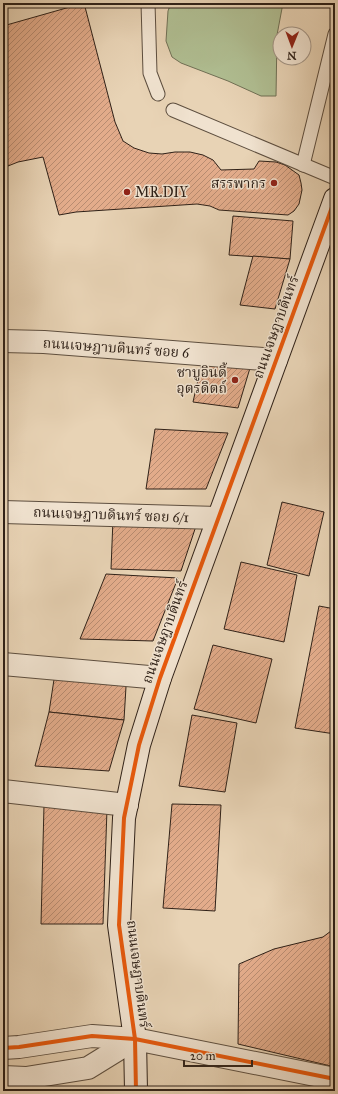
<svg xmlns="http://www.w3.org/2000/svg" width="338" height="1094" font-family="'IM FELL Great Primer','Noto Serif Thai',serif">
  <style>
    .garden { fill: #b0be92; stroke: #707055 }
    .building { fill: url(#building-hatch); stroke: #2f2118 }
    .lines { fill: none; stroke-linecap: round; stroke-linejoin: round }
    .lane-casing { stroke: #5d4e3f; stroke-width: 15 }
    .street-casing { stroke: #5d4e3f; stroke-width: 24 }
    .secondary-casing { stroke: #2f2118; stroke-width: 24 }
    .lane { stroke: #f0e2cf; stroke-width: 13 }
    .street { stroke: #f0e2cf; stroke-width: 22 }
    .secondary { stroke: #f0e2cf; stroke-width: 22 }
    .cycleway-casing { stroke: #f0e2cf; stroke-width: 6 }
    .cycleway { stroke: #e8590c; stroke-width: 4 }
    .poi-dot { fill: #8f2418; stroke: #f0e2cf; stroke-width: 1.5 }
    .labels { text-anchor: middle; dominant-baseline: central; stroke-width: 3; stroke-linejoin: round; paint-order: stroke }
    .poi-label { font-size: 14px; fill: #2f2118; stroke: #f0e2cf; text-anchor: end }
    .street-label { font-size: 14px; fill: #2f2118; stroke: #f0e2cf }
  </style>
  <defs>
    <pattern id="building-hatch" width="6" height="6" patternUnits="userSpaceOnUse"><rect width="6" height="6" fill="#e3ac8b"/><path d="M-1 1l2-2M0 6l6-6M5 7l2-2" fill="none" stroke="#b88c71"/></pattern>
  </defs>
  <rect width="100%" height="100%" fill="#e8d3b5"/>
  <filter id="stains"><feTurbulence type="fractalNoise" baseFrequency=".005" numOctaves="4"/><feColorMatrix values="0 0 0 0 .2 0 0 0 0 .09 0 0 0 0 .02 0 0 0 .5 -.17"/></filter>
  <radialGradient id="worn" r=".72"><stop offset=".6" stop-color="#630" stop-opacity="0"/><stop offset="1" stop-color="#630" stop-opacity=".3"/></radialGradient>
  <!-- garden -->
  <path class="garden" d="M171 3H283L277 35 276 96H261L228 81 181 63 172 57 166 41 168 11Z"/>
  <!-- building -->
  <g class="building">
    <path d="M84 3 115 122 123 141 134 148 149 153 162 154 175 152H190L203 155 213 160 221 170 254 169 259 161 276 162 285 165 299 175 301 183 302 190 299 204 294 211 288 215 219 210 210 206 197 204 76 212 59 215 43 157 18 162 8 166 3 145V26Z"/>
    <path d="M233 216 293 221 290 259 229 255Z"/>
    <path d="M253 256 290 259 275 309 240 305Z"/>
    <path d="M202 362 250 368 238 408 193 402Z"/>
    <path d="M155 429 228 433 206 489H146Z"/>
    <path d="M282 502 324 512 309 576 267 565Z"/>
    <path d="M113 519 197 523 181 571 111 569Z"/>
    <path d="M241 562 297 575 284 642 224 629Z"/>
    <path d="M106 574 178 578 153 641 80 639Z"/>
    <path d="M319 606 335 609V734L295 728Z"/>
    <path d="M213 645 272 659 256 723 194 709Z"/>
    <path d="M57 660 127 670 124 720 49 712Z"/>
    <path d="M49 712 124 720 109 771 35 766Z"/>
    <path d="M192 715 237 723 225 792 179 786Z"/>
    <path d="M172 804 221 805 215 911 163 908Z"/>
    <path d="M44 805 107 809 103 924H41Z"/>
    <path d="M335 928V1067L238 1044 239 964 274 949 323 937Z"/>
  </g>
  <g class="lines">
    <!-- lane casing -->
    <g class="lane-casing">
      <g id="lane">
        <path d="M148 3 150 73 158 94"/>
        <path d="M173 110 335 178"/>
        <path d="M303 165 335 34"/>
      </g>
    </g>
    <!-- street casing -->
    <g class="street-casing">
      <g id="street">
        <path d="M3 341 44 342 276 360"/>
        <path d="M3 512 218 518"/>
        <path d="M3 664 160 678"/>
        <path d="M3 791 127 805"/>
        <path d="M3 1048 19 1047 92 1036 135 1039 335 1079"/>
        <path d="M3 1077 26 1078 88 1068 135 1039"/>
      </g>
    </g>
    <!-- secondary casing -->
    <g class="secondary-casing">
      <path id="secondary" d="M136 1091 135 1039 119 925 124 818 139 745 160 678 335 199"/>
    </g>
    <!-- lane -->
    <use href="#lane" class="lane"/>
    <!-- street -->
    <use href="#street" class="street"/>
    <!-- secondary -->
    <use href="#secondary" class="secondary"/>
    <!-- cycleway casing -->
    <g class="cycleway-casing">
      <g id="cycleway">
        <path d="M3 1048 19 1047 92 1036 135 1039 335 1079"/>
        <path d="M136 1091 135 1039 119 925 124 818 139 745 160 678 335 199"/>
      </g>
    </g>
    <!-- cycleway -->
    <use href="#cycleway" class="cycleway"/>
  </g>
  <!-- markers -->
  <g class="poi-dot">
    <circle cx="274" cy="183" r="4"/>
    <circle cx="127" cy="192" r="4"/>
    <circle cx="235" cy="380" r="4"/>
  </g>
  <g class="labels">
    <!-- poi labels -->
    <g class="poi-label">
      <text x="266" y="183">สรรพากร</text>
      <text x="135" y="192" text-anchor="start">MR.DIY</text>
      <text x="227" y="372">ชาบูอินดี้<tspan x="227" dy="16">อุตรดิตถ์</tspan></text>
    </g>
    <!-- street labels -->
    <g class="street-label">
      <text transform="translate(276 327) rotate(-70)">ถนนเจษฎาบดินทร์</text>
      <text transform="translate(116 348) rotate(4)">ถนนเจษฎาบดินทร์ ซอย 6</text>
      <text transform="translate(111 515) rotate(2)">ถนนเจษฎาบดินทร์ ซอย 6/1</text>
      <text transform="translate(165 632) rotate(-70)">ถนนเจษฎาบดินทร์</text>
      <text transform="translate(138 974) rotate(83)">ถนนเจษฎาบดินทร์</text>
    </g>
  </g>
  <!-- margin -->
  <rect width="338" height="1094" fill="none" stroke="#e8d3b5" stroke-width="16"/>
  <rect x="4" y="4" width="330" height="1086" fill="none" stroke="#2f2118" stroke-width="2"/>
  <rect x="8" y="8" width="322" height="1078" fill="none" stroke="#2f2118"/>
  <!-- north arrow -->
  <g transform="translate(292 46) rotate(181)"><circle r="19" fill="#f0e2cf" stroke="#a39586"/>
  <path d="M0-3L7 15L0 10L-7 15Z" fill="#8f2418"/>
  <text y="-6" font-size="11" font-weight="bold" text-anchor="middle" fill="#2f2118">N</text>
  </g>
  <!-- scale -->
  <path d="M184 1060v6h68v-6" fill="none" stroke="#2f2118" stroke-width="2"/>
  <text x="190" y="1060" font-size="12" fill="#2f2118" stroke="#f0e2cf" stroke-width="3" paint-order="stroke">20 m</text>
  <rect width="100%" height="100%" filter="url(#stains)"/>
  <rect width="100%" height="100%" fill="url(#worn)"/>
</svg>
